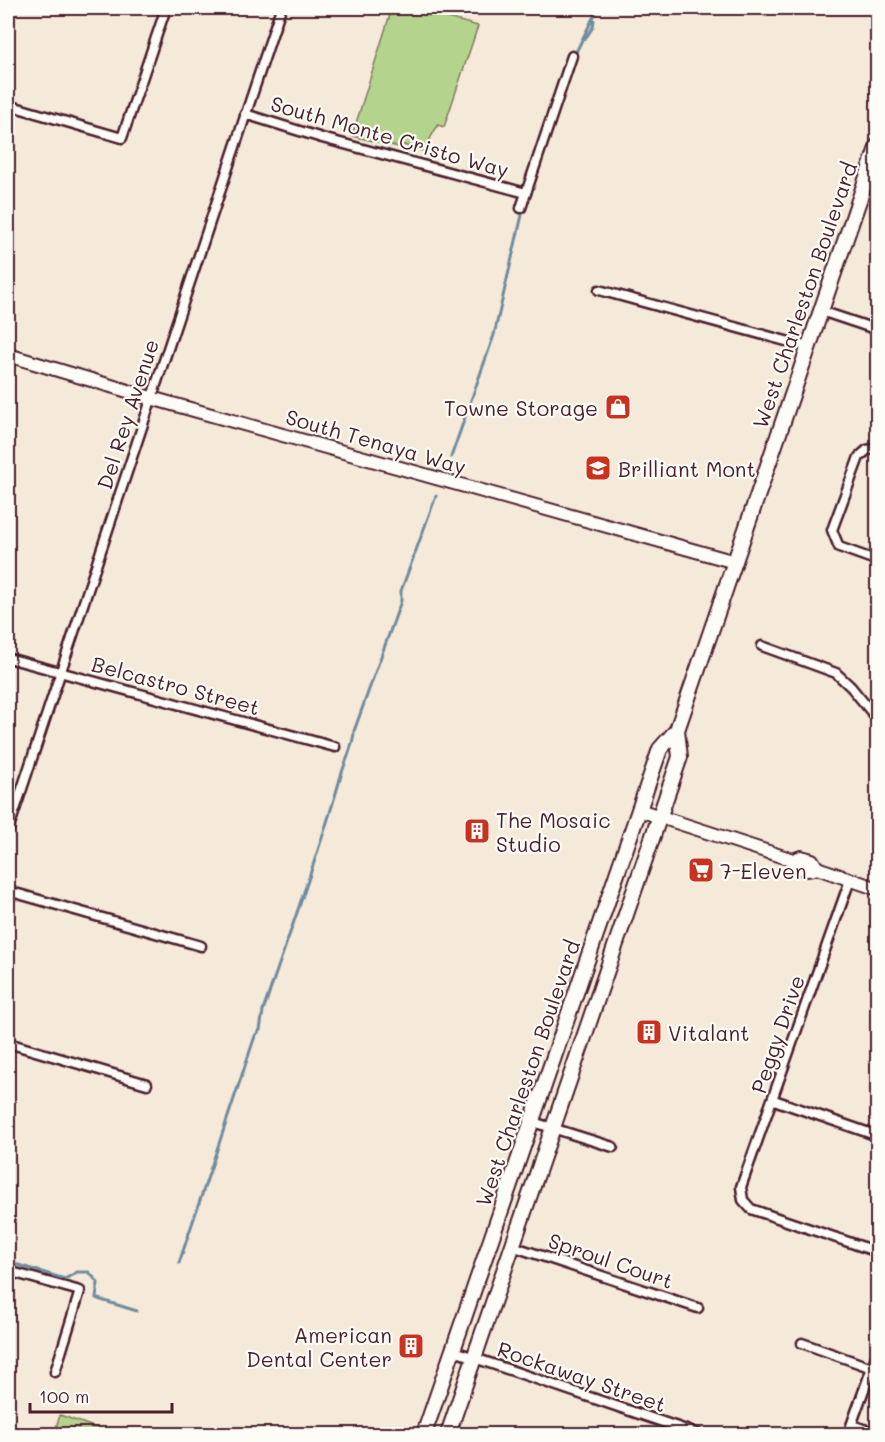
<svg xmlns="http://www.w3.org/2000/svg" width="885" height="1442" font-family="Mali,sans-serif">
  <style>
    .green { fill: #b4d48e; stroke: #7f7a5c; stroke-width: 1.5 }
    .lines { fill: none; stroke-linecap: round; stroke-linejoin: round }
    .stream { stroke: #708b9e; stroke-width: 3 }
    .street-casing { stroke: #4a1f2b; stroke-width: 13 }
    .secondary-casing { stroke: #4a1f2b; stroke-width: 16 }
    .primary-casing { stroke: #4a1f2b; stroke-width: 18 }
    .street { stroke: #fdfcf7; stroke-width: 8 }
    .secondary { stroke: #fdfcf7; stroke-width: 12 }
    .primary { stroke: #fdfcf7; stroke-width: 14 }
    .labels { text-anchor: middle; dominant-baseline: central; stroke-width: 4.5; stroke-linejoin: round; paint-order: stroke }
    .street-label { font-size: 21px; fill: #4a1f2b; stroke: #fdfcf7 }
    .poi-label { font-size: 21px; fill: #4a1f2b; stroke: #fdfcf7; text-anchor: start }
  </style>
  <rect width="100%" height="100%" fill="#f5ead9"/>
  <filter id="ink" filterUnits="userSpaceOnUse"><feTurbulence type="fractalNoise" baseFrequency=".0167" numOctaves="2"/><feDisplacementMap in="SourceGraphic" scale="12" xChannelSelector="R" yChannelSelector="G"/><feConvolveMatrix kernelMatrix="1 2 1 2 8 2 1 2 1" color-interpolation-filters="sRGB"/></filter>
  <g filter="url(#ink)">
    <!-- green -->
    <g class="green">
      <path d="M392 8H410L478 26 444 127 438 125 423 151 400 144 398 147 352 136Z"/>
      <path d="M60 1415 105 1431 104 1434H54Z"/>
    </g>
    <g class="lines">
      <!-- stream -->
      <g class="stream">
        <path d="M585 39 593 27 594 20"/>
        <path d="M575 54 598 8"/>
        <path d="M451 457 494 335 522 215"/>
        <path d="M8 1262 65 1279 77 1272H89L98 1283 96 1298"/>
        <path d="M179 1263 255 1036 260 1030 263 1011C289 934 318 857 340 779 344 764 354 745 354 731L401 601V591L436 496"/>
        <path d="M98 1299 137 1311"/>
      </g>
      <!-- street casing -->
      <g class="street-casing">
        <g id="street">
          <path d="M8 105 122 138 166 8"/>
          <path d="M245 114 322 138 526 193"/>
          <path d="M521 208 572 56"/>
          <path d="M599 290 808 347"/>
          <path d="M821 311 878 330"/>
          <path d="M878 448 867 450 859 457 832 530 839 547 878 561"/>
          <path d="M762 646 836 673 851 687 878 720"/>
          <path d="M8 658 335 747"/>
          <path d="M8 831 281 8"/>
          <path d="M850 880 741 1187 743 1200 751 1209 878 1252"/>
          <path d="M8 891 201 946"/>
          <path d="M8 1043 147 1084"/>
          <path d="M774 1100 878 1136"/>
          <path d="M533 1122 613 1147"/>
          <path d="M512 1246 698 1308"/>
          <path d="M8 1271 80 1291 55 1372"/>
          <path d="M802 1343 872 1368"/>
          <path d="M454 1351 698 1434"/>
          <path d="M852 1425 878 1434"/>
          <path d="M848 1434 878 1351"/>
        </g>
      </g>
      <!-- secondary casing -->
      <g class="secondary-casing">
        <g id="secondary">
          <path d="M8 355 151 398 735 562"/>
          <path d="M639 810 793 860 801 857 812 860 817 868"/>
          <path d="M793 860C799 870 805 872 817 868L878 889"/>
        </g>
      </g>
      <!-- primary casing -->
      <g class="primary-casing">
        <g id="primary">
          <path d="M424 1434 660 749 677 730 878 145"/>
          <path d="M448 1434 680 757 677 730"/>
        </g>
      </g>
      <!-- street -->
      <use href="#street" class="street"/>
      <!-- secondary -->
      <use href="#secondary" class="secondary"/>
      <!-- primary -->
      <use href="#primary" class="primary"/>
    </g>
  </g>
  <!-- icons -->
  <defs>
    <g id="shop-square" transform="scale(1.35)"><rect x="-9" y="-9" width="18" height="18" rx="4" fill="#c8321e" stroke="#fdfcf7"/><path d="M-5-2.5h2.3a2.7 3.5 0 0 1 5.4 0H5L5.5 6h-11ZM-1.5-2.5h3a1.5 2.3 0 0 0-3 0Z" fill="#fff"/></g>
    <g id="school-square" transform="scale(1.35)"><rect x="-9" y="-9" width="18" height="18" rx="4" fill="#c8321e" stroke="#fdfcf7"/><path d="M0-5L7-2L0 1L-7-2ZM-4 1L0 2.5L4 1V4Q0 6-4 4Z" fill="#fff"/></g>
    <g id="building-square" transform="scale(1.35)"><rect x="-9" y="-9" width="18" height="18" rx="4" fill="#c8321e" stroke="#fdfcf7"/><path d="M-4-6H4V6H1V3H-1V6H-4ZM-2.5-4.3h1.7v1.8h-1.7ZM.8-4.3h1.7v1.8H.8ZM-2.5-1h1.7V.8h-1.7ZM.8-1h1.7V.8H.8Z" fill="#fff"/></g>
    <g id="supermarket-square" transform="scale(1.35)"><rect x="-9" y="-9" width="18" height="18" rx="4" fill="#c8321e" stroke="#fdfcf7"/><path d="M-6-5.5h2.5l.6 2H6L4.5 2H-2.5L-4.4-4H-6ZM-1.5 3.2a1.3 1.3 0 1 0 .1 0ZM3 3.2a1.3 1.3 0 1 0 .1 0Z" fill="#fff"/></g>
  </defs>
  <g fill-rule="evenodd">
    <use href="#shop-square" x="618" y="407"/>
    <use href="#school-square" x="598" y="468"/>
    <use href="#building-square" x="477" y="831"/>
    <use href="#supermarket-square" x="701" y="870"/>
    <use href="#building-square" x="649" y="1032"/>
    <use href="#building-square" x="411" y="1346"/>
  </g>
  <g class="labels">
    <!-- street labels -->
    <g class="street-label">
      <text transform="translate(390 136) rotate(16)">South Monte Cristo Way</text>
      <text transform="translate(804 295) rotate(-71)">West Charleston Boulevard</text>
      <text transform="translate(127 414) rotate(-72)">Del Rey Avenue</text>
      <text transform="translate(376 441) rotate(16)">South Tenaya Way</text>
      <text transform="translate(176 685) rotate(15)">Belcastro Street</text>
      <text transform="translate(777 1034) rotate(-71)">Peggy Drive</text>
      <text transform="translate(527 1073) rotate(-71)">West Charleston Boulevard</text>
      <text transform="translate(611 1260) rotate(19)">Sproul Court</text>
      <text transform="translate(582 1376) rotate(19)">Rockaway Street</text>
    </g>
    <!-- poi labels -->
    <g class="poi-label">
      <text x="598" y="407" text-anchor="end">Towne Storage</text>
      <text x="618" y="468">Brilliant Mont</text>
      <text x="496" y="819">The Mosaic<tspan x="496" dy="24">Studio</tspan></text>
      <text x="720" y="870">7-Eleven</text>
      <text x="668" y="1032">Vitalant</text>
      <text x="392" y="1334" text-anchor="end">American<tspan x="392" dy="24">Dental Center</tspan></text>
    </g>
  </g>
  <!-- margin -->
  <rect width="885" height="1442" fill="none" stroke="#fdfcf7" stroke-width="30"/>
  <rect x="15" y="15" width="855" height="1412" fill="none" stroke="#4a1f2b" stroke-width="2" filter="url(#ink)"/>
  <!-- scale -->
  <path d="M30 1403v9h142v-9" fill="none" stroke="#4a1f2b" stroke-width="3"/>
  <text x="39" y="1403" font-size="18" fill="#4a1f2b" stroke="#fdfcf7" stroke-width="4.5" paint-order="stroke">100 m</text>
</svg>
